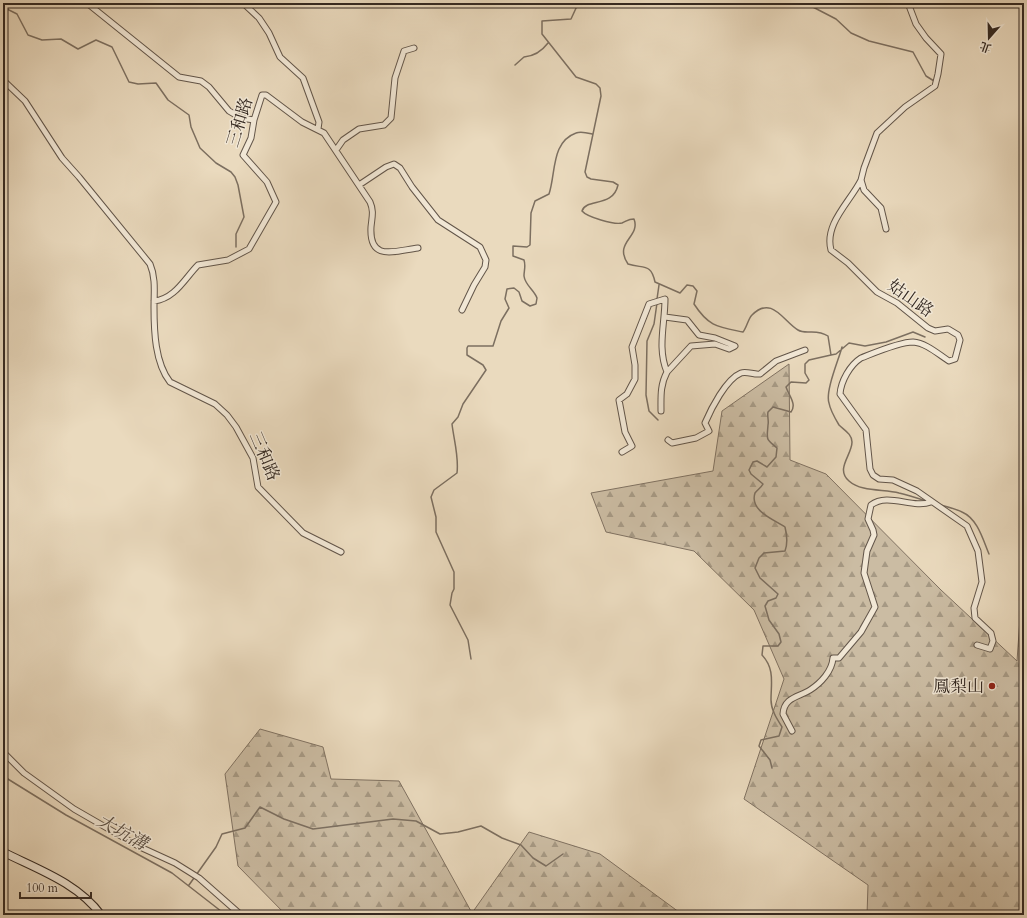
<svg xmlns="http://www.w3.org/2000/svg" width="1027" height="918" font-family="Cardo,'Noto Serif TC',serif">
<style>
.forest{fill:url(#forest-firs);stroke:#807262}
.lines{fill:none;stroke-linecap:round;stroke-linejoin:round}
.stream{stroke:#7c6f60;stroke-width:1.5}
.street-casing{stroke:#625549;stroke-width:7}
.secondary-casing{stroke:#342922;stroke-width:9}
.street{stroke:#f1e7d5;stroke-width:5}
.secondary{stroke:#f1e7d5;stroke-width:7}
.poi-dot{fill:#8f2418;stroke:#f1e7d5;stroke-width:1.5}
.labels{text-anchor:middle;stroke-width:3;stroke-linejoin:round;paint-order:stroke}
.street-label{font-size:17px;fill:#342922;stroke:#f1e7d5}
.poi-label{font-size:17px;fill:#342922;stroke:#f1e7d5;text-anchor:end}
.water-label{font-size:18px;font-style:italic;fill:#584c41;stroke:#f1e7d5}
</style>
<defs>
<pattern id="forest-firs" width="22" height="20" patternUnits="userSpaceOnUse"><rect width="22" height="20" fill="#cbbca3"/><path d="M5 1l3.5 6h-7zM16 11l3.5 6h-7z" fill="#a69984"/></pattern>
</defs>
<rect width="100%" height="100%" fill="#eadabe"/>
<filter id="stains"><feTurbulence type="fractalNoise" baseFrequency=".005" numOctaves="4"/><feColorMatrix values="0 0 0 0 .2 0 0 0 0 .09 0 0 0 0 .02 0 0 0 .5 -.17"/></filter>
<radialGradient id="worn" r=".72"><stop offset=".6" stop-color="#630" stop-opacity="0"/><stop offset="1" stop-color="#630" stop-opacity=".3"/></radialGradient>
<path class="forest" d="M 789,364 L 790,460 L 826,474 L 941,590 L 1017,661 L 1024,561 L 1024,915 L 867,915 L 868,885 L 744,799 L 784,679 L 754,610 L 694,551 L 606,532 L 591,493 L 713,471 L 722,411 Z
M 260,729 L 323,747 L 331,779 L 399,781 L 472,913 L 529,832 L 600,854 L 683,915 L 286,915 L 238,866 L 225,774 Z"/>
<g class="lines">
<path class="stream" d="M 576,3 L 577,6 L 571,19 L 542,21 L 542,34 L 576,77 L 596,84 L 600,88 L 601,96 L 585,172 L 587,177 L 591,179 L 613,182 L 618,185 C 613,208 586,198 582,211 C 587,217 614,225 622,223 C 627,221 628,219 634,219 C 641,237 613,242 628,264 C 644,269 651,263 655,282 L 680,293 L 687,285 L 693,286 L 697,291 L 694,304 C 709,327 718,327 743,332 C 747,327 748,319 752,315 C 772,295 783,321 798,330 C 806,335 816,328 828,336 L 831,355 L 809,360 L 805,364 L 805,373 L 809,380 L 806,383 L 791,382 L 786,387 C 789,396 797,404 791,412 L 773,407 L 768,412 C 767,416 769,421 768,425 C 767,440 765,438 777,448 L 776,457 L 767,467 L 757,461 L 753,462 L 749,470 L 751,474 L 763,484 C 761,488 757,490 755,493 C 749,511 775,520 785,527 C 787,535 788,543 785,551 L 764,553 L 759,558 L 755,568 L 760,578 L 778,594 L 776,598 L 768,601 L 765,606 L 769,620 L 779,634 L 781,642 L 778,646 L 763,646 L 762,655 C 775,669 771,683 771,700 C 771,710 777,719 782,727 L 779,736 L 761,740 L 759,746 L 770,760 L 772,768
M 793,3 L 809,5 L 836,19 L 851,33 L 869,41 L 913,52 L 926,76 L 934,81
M 3,7 L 17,14 L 28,35 L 42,40 L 61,39 L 78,49 L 96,40 L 112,47 L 129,82 L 138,84 L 156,83 L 168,100 L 189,115 L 191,127 L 200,148 L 216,163 L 231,172 L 235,177 L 238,185 L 244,217 L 236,234 L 236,247
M 515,65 L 524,57 C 535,56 542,51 548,43
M 657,299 L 659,285
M 657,303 L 654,324 L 647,341 L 646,395 L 649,411 L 658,420
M 842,347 C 839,359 825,391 829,403 C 830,409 836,420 839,425 C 844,430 852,434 852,442 C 852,455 835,469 849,481 C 861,492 884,489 899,493 C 908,495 917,498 926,501
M 831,355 L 836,354 L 849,343 L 865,346 L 886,342 L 913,332 L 925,337
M 941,505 C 948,507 956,509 962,512 C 978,519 983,540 989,554
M 471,659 L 468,640 L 450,605 L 452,593 L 454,589 L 454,572 L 436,532 L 436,517 L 431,497 L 434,490 L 457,473 C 459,456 454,441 452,424 L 458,417 L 463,404 L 486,370 L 483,365 L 467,355 L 467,348 L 468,346 L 493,346 L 501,321 L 509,308 L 505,299 L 507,289 L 514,288 L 519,292 L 522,301 L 530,306 L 536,304 L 537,298 C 534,290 525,285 524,276 C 524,270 526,266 524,260 L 513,256 L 513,246 L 527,247 L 530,245 L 531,213 L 535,201 L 549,194 C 556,173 551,142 576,133 C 581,131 588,133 592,134
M 3,776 L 66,815 L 172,873 L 226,915
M 189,885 L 216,847 L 222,834 L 245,828 L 260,807 L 284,819 L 313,829 L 393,819 L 416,821 L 440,834 L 458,832 L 481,826 L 502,838 L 521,845 L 533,858 L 546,866 L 563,854"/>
<g class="street-casing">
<path id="street" d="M 87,3 L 179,77 L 201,81 L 209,87 L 229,111 L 241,118 L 254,120
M 243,3 L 259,18 L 269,33 L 280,57 L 303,78 L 319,122 L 318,129
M 3,80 L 25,101 L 62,158 L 79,177 L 150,264 C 156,278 154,293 154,307 C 154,331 155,363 170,382 L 215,404 L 227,415 L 236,427 L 253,458 L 258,487 L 303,533 L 341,552
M 336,150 L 343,140 L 359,129 L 384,125 L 391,118 L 395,78 L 404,51 L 414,48
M 861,180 C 850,202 824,224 831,250 L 848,263 L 877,292 L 897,303 L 928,328 L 935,331 L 948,329 L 958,335 L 960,340 L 955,359 L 949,361 C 938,354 926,343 913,342 C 899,342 874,353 861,358 C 850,365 841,381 840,394 L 866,430 L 870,469 L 873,475 L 879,479 L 893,480 L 917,491 L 967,526 L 978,551 L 982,582 L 974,608 L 975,618 L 991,633 L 993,641 L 990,649 L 977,645
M 359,185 L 386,167 L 394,164 L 400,168 L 412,187 L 438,220 L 480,247 L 486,260 L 485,267 L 474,285 L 462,310
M 886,229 L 881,208 L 864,190 L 861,180 L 864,168 L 877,133 L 905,107 L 935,86 L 938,74 L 941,54 L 926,38 L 916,24 L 908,3
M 154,301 C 175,299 185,278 198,265 L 228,260 L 249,249 L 276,202 L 267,182 L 243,155 L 251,138 L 254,120 L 262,95 L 266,95 L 302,122 L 324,133 L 370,202 C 374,211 372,217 371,227 C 369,262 394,251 418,248
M 661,411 C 661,397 660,385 667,372 L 691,346 L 715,344 L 729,349 L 735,346 L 715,338 L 699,335 L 687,320 L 665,317
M 668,440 L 672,443 L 696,438 L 709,431 L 705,423 C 711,409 726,379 741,373 C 747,371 754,375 760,374 L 776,361 L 805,350
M 622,452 L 632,446 L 625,432 L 619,400 L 627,394 L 635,379 L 635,365 L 632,347 L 649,304 L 665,299 C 665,324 657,348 667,372
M 792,731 L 783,714 C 784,697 799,697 810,690 C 821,683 832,671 833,658 L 839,658 L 861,632 L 875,607 L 864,573 L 867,551 L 874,535 L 873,530 L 868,519 L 871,505 C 888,492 912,509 931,502
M 3,752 L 24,773 L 74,809 L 140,847 L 175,863 L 199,878 L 241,915"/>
</g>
<g class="secondary-casing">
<path id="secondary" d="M 3,852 C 37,869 78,883 101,915"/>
</g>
<use href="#street" class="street"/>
<use href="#secondary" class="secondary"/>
</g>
<circle class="poi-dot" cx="992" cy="686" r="4"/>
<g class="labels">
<g class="street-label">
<text transform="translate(239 122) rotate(-73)" y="6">三和路</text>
<text transform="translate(911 298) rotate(35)" y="6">姑山路</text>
<text transform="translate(265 456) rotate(67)" y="6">三和路</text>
</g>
<g class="poi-label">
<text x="984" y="692">鳳梨山</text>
</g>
<g class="water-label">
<text transform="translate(122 832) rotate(29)" y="6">大坑溝</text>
</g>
</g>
<rect width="1027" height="918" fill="none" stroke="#eadabe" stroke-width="16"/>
<rect x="4" y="4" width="1019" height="910" fill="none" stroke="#342922" stroke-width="2"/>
<rect x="8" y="8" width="1011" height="902" fill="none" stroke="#342922"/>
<g transform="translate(989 38) rotate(200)" stroke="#f1e7d5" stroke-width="3" paint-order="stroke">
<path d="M0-3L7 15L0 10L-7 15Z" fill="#342922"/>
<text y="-6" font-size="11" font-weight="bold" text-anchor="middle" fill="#342922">北</text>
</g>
<path d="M20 892v6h71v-6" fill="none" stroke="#342922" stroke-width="2"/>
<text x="26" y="892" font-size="12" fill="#342922" stroke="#f1e7d5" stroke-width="3" paint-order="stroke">100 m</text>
<rect width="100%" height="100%" filter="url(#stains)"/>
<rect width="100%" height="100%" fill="url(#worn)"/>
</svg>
